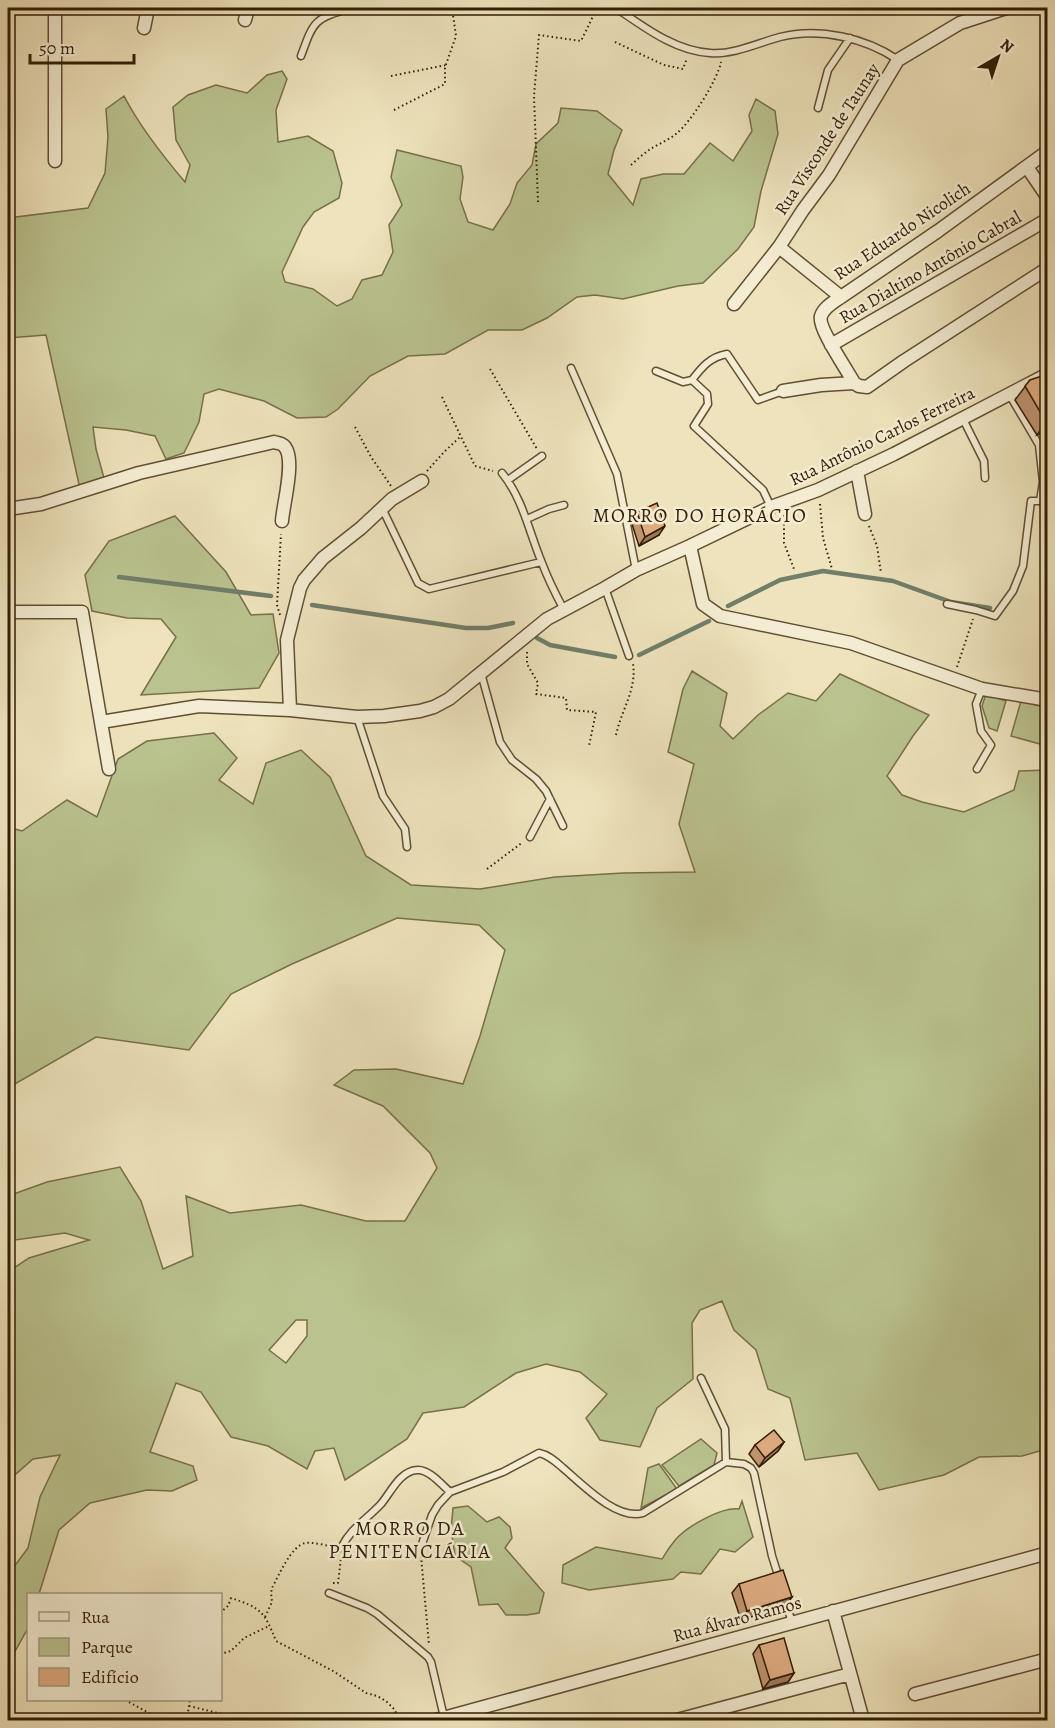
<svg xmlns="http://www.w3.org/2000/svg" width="1055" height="1728" font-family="Alegreya,serif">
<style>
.green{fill:#bac38f;stroke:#76704a;stroke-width:1.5;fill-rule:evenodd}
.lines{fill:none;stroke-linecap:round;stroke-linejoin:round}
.stream{stroke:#707e6a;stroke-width:4.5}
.service-casing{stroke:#614e33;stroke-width:9}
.minor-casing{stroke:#614e33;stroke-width:15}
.path{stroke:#321d05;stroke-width:2;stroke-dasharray:1.5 3;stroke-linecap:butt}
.service{stroke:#f4edd3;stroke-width:6}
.minor{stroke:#f4edd3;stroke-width:12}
.wall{fill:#c0946f;stroke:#321d05;stroke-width:1.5}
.shaded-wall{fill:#9c785a;stroke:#321d05;stroke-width:1.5}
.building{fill:#dfac81;stroke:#321d05;stroke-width:1.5}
.labels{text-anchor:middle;stroke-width:5;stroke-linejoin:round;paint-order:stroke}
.street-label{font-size:18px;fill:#321d05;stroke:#f4edd3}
.neighbourhood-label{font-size:20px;letter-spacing:1.5px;fill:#321d05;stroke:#f4edd3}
</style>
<rect width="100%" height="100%" fill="#eee3bc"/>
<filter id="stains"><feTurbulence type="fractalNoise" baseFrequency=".00333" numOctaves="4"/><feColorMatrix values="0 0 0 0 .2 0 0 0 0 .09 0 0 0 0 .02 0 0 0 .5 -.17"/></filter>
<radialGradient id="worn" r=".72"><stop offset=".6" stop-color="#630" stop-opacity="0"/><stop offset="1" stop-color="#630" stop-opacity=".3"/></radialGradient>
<path class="green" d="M 282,71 L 287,79 L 276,110 L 278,142 L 308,136 L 333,151 L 342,183 L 339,198 L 314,212 L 303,227 L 282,272 L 285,282 L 313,289 L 337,306 L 352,299 L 362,280 L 382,275 L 393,252 L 389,225 L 402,205 L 391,177 L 397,150 L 461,166 L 463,177 L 460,199 L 468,222 L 493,230 L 510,204 L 517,183 L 532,165 L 536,144 L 558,123 L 561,108 L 597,111 L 622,130 L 614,150 L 608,174 L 633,205 L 641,179 L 663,174 L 684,174 L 710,143 L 733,161 L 752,131 L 749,115 L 756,99 L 775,111 L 778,134 L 761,191 L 754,227 L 738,249 L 703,283 L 678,286 L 623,299 L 595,295 L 577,297 L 547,318 L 522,330 L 488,330 L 445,354 L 408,356 L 370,376 L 338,409 L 326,417 L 297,418 L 264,401 L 219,389 L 204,394 L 199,422 L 184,453 L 166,459 L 155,436 L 126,430 L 93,427 L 96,449 L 104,478 L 80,489 L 46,335 L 8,338 L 8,218 L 88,208 L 105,173 L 108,137 L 106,109 L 124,96 C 140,127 162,155 185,182 L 190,165 L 176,140 L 173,107 L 188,95 L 216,85 L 247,93 L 267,75 Z
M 175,516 L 226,572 L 251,615 L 273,614 L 279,653 L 259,688 L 141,695 L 176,637 L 161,619 L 127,618 L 92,611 L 85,575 L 109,541 Z
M 692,671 L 727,693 L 720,726 L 733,739 L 758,715 L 788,693 L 816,701 L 840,674 L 929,715 L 913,736 L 887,776 L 902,795 L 922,802 L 964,812 L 1014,790 L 1019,771 L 1047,770 L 1047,1449 L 1022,1456 L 979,1457 L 944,1475 L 879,1490 L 857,1453 L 805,1460 L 790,1398 L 768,1389 L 756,1350 L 734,1330 L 722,1301 L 700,1310 L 692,1323 L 693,1379 L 657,1408 L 640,1447 L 600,1440 L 586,1418 L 607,1394 L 580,1372 L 546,1364 L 516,1373 L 464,1407 L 423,1413 L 407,1439 L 345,1480 L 334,1448 L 315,1451 L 307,1469 L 268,1446 L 231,1437 L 201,1392 L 176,1383 L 150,1452 L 193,1466 L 197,1480 L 172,1491 L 147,1490 L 90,1503 L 59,1530 L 39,1594 L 28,1594 L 28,1628 L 13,1655 L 8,1657 L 8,1580 L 10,1572 L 28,1548 L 40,1497 L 60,1455 L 33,1459 L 8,1481 L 8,1272 L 29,1258 L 89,1240 L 65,1233 L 8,1241 L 8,1196 L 47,1182 L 120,1167 L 141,1201 L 163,1269 L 193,1256 L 186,1196 L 230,1213 L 301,1205 L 366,1221 L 405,1221 L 437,1168 L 430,1153 L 383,1106 L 334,1085 L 354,1070 L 396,1069 L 463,1084 L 480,1036 L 505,950 L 479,925 L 397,918 L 292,964 L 231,994 L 189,1050 L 96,1037 L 8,1088 L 8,827 L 22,831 L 67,800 L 97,817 L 118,759 L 147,741 L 214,733 L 237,758 L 219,780 L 253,804 L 266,763 L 301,750 L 330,777 L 366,856 L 411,885 L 480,889 L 555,877 L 623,873 L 695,872 L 679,824 L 694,764 L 668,752 L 683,689 ZM 296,1320 L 307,1320 L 307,1336 L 286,1363 L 269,1350 Z
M 986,694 L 1006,701 L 997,731 L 989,728 L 982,706 Z
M 1021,701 L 1047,708 L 1047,746 L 1011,736 Z
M 701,1439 L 717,1453 L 714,1465 L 679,1486 L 662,1465 Z
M 659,1464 L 677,1489 L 641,1508 L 648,1468 Z
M 742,1501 L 753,1537 L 735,1552 L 720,1549 L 701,1574 L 681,1572 L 673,1579 L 589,1590 L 562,1583 L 563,1565 L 596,1547 L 662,1559 C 666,1552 671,1545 676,1539 C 688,1526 721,1507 739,1509 Z
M 468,1506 L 487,1522 L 499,1517 L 510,1527 L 512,1538 L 505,1548 L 544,1593 L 539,1613 L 527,1615 L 506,1615 L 498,1604 L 479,1605 L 471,1567 L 455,1556 L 451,1530 L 453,1508 Z"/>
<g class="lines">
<path class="stream" d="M 119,577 L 271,596
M 312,605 L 466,628 L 488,628 L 513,623
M 728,606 L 780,580 L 823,571 L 893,581 L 951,602 L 990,608
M 537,638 L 550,645 L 615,657
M 639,655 L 709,621"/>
<g class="service-casing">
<path id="service" d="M 616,8 C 644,27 675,51 710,53 C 733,55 758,43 780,37 C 819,27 866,38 898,60
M 301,56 C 314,20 314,19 351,8
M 818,108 L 828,70 L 850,38
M 571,368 L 617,474 L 636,570
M 656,371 L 683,382 L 692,380 L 707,394 L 708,404 L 694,426 L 763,490 L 771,507
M 692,380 C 702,367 710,357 727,354 L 758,400 L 783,391
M 962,417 L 984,461 L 985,478
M 502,473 C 523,499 529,532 542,563 C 548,579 556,595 564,610
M 508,480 L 542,456
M 382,508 L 418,583 L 429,589 L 541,562
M 527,519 L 549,509 L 564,505
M 605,588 L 629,656
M 947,604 L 976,610 L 995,616 L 1013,591 L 1023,566 L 1031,501 L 1040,501 L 1043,482 L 1039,445 L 1009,394
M 481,673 L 500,742 L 512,760 L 536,779 L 546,791 L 563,826
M 357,717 L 383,796 L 405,829 L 407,847
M 977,769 L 991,745 L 981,731 L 976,704 L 982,689
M 530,837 L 550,799
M 701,1378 L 725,1429 L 726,1462
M 421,1547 L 432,1515 L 438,1505 L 450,1492 L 503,1472 L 539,1453 C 549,1455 556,1462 563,1468 C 582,1484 617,1521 643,1513 L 726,1462 L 744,1464 L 751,1468 L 754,1473 L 772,1556 L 779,1578
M 341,1548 C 351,1528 366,1520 381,1504 C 391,1492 400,1471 417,1470 C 429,1469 442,1485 450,1492
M 329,1593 L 367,1608 L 377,1614 L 428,1657 L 431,1662 L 444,1717
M 784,1596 L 792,1623"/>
</g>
<g class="minor-casing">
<path id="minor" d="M 245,20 L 248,8
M 144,28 L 148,8
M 55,161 L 55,8
M 1027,167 L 1048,198
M 779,247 L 841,297 L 938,231 L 1048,151
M 841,297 C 834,302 824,307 821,316 C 817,327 848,371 854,383
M 734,304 L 779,247 L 803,210 L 829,175 L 898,60 L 960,23 L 1006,8
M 831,345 L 1048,219
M 783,391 L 821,385 L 854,383 L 859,386 L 867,387 L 904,361 L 1048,268
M 857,471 L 865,514
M 8,509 L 41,504 L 139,473 L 274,442 C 277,443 281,443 283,445 C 297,456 283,504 282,521
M 690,546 L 703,604 L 720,616 L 851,643 L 982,689 L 1048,700
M 8,612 L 82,612 L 109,769
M 290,710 L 287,640 L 300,588 L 304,580 L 323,558 L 361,528 L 392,499 L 422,481
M 101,722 L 199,706 L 290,710 L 357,717 L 384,716 L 420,711 L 434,707 L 449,699 L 547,619 L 605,588 L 636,570 L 690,546 L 771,507 L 818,490 L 894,454 L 1048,374
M 833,1611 L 863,1720
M 915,1694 L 1048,1659
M 436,1720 L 1048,1553
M 677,1720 L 850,1674"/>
</g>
<path class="path" d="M 615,42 L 664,65 L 683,69 L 687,58
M 391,76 L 446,65
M 394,110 L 445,84 L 445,67 L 456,36 L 452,8
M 8,141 L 11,167
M 631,165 C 637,160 643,154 649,150 C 658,144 669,140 677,133 C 691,122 718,79 721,62
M 538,202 L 534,96 L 539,35 L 581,41 L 597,8
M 490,369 L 537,449
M 442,397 L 475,466 L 493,471
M 355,427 L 371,457 L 391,486
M 427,471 L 444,452 L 461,436
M 820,504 L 823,538 L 832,569
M 784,515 L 784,543 L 794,569
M 869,526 L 877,546 L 881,573
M 280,615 L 277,605 L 281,534
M 527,652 L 527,664 L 538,683 L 536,694 L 566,698 L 567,710 L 596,712 L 589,746
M 957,667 L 973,619
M 616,735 C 621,711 637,689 633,664
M 487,869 L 523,842
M 421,1556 L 429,1645
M 333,1583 L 338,1583 L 341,1558
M 220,1613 L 228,1606 L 231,1598 C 261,1608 264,1611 276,1641 L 333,1671 L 366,1693 L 377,1696 L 386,1701 L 395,1710 L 398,1720
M 265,1617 L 272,1602 L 271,1593 L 272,1588 C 278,1577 292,1544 306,1543 C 314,1542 323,1545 330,1546
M 220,1654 L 231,1651 L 244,1638 L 269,1626
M 125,1700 L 162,1720
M 189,1706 L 226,1715 L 256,1715 L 274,1720
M 190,1720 L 188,1712 L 190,1700"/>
<use href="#service" class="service"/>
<use href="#minor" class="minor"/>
</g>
<path class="wall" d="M 1030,380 L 1047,384 L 1047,431 L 1037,435 L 1015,400 Z
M 637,512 L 659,535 L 639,546 L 631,521 Z
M 784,1442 L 778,1451 L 759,1467 L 749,1454 L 755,1445 Z
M 739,1584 L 792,1597 L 785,1606 L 741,1620 L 732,1593 Z
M 759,1645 L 794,1673 L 788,1682 L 763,1689 L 753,1654 Z"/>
<path class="shaded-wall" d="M 1047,421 L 1047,431 L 1037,435 L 1046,422 Z
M 665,526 L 659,535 L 639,546 L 645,537 Z
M 784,1442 L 778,1451 L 759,1467 L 765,1458 Z
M 792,1597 L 785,1606 L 741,1620 L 747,1611 Z
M 794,1673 L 788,1682 L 763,1689 L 770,1680 Z"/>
<path class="building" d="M 1042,376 L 1047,384 L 1047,421 L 1046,422 L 1025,386 L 1030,380 Z
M 657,503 L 665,526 L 645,537 L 637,512 Z
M 774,1430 L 784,1442 L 765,1458 L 755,1445 Z
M 783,1570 L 792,1597 L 747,1611 L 739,1584 Z
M 784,1638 L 794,1673 L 770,1680 L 759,1645 Z"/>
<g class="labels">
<g class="street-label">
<text transform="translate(827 139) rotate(-57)" y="6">Rua Visconde de Taunay</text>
<text transform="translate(902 231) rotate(-34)" y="6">Rua Eduardo Nicolich</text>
<text transform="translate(930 267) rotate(-30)" y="6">Rua Dialtino Antônio Cabral</text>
<text transform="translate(882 436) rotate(-26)" y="6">Rua Antônio Carlos Ferreira</text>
<text transform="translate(737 1619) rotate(-15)" y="6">Rua Álvaro Ramos</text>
</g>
<g class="neighbourhood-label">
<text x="700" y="522">MORRO DO HORÁCIO</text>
<text x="410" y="1535">MORRO DA<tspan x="410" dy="23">PENITENCIÁRIA</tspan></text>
</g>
</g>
<rect width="1055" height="1728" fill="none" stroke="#eee3bc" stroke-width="30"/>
<rect x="9" y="9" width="1037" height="1710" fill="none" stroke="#321d05" stroke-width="3"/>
<rect x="15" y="15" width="1025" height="1698" fill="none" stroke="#321d05" stroke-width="1.5"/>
<rect x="27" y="1593" width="195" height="108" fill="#f4edd3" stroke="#a69a81" stroke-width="1.5"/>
<rect x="39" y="1612" width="30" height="9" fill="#f4edd3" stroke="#a69a81" stroke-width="1.5"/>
<text x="81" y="1623" font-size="18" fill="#321d05">Rua</text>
<rect x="39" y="1638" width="30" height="18" fill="#bac38f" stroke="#a69a81" stroke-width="1.5"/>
<text x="81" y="1653" font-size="18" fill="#321d05">Parque</text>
<rect x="39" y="1668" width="30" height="18" fill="#dfac81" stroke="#a69a81" stroke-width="1.5"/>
<text x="81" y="1683" font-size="18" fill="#321d05">Edifício</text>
<g transform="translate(998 57) rotate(39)" stroke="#f4edd3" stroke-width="4.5" paint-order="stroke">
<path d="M0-4.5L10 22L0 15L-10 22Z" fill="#321d05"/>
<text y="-9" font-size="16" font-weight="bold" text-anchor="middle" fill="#321d05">N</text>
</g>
<path d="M30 54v9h104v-9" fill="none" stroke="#321d05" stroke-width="3"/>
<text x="39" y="54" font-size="18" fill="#321d05" stroke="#f4edd3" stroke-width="4.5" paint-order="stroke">50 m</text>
<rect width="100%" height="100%" filter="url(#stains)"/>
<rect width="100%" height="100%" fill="url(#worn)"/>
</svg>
